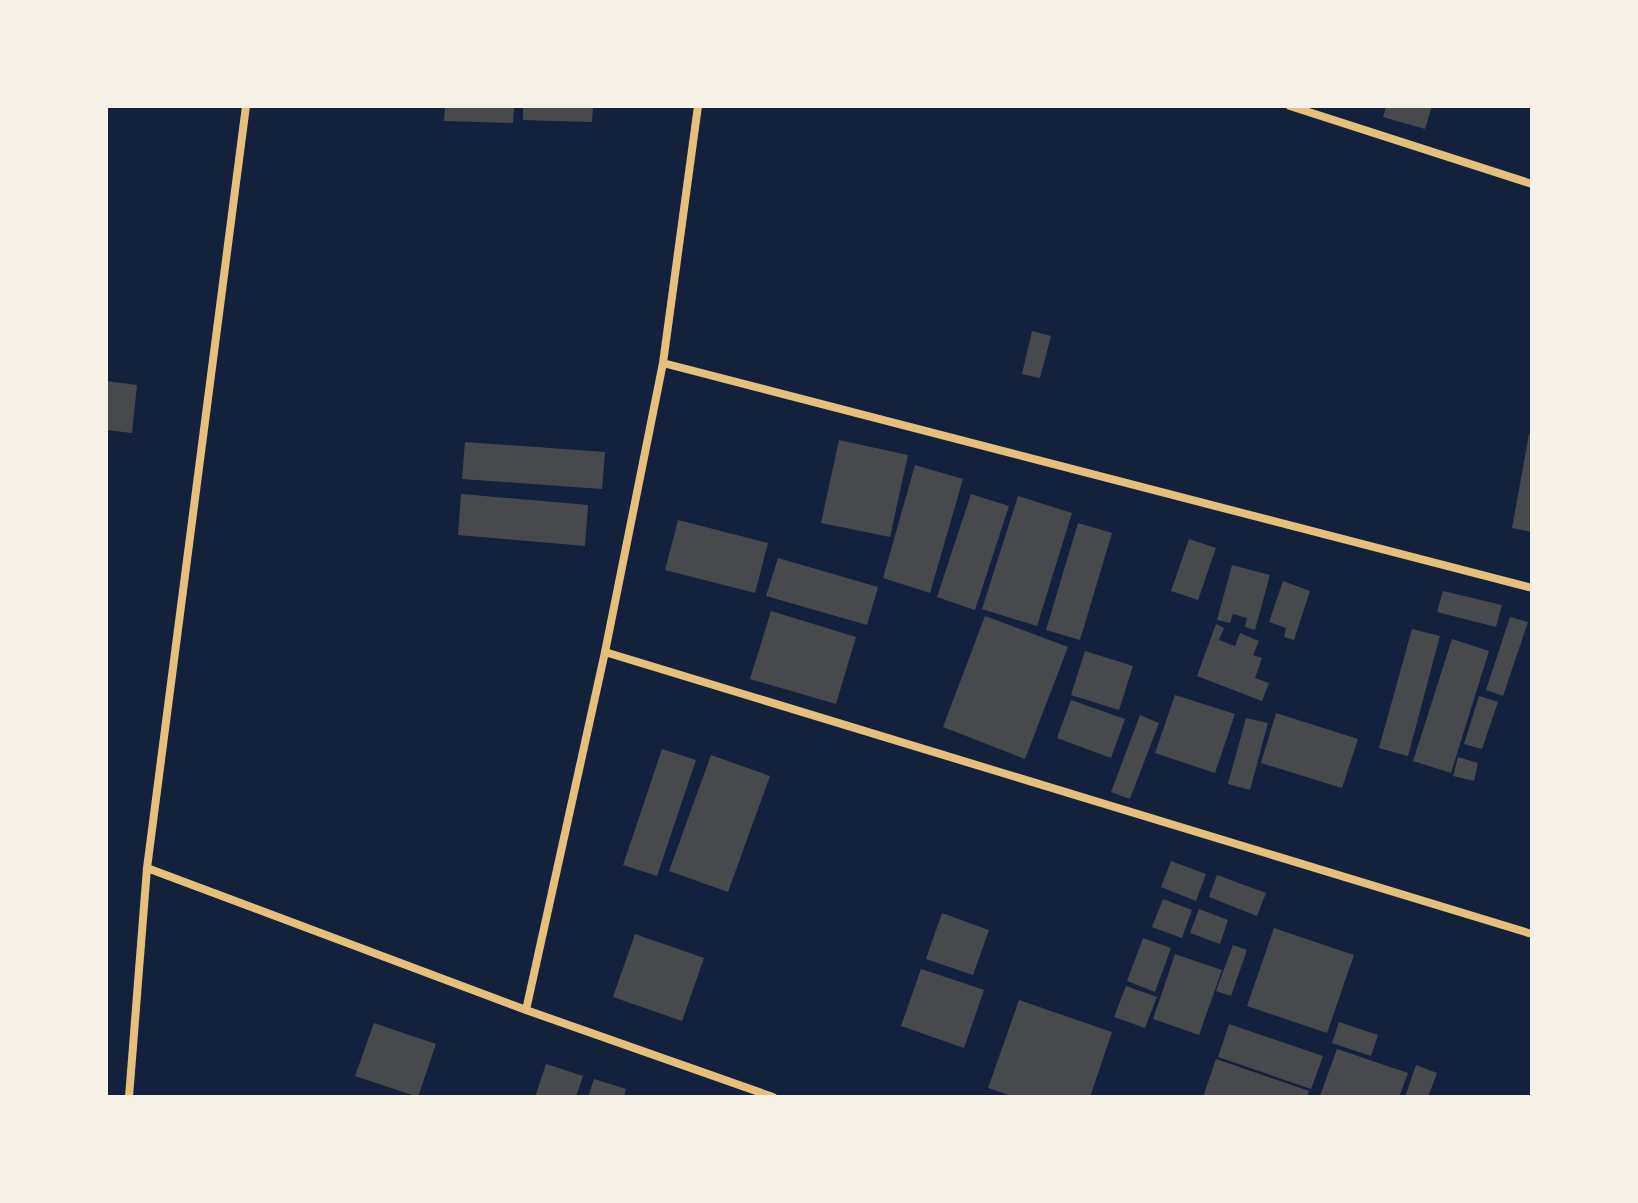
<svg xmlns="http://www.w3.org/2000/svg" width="1638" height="1203" font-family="Jost,sans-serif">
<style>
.building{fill:#48494c}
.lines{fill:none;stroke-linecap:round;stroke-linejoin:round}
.minor{stroke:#e5c07b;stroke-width:8}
</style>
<rect width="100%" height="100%" fill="#14213d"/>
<path class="building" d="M 445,106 L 514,106 L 513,123 L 444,121 Z
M 523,106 L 593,106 L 592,122 L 523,120 Z
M 1386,106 L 1432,106 L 1425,129 L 1383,117 Z
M 1032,331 L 1051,336 L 1040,378 L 1022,374 Z
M 106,381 L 137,385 L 132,433 L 106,430 Z
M 1529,434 L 1532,434 L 1532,532 L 1512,528 Z
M 839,440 L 908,455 L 890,537 L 821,523 Z
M 465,442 L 605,452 L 602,489 L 462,479 Z
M 915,465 L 963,479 L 930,593 L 883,578 Z
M 461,494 L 588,505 L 585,546 L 458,535 Z
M 971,494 L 1009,506 L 975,610 L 937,597 Z
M 1018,496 L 1072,513 L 1037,626 L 982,609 Z
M 678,520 L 768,543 L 755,593 L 665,570 Z
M 1078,523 L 1112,533 L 1080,640 L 1046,630 Z
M 1189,539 L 1216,548 L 1198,600 L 1171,591 Z
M 778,558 L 878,587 L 867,625 L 766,596 Z
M 1232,565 L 1270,575 L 1255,630 L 1245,627 L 1247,618 L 1233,614 L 1230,623 L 1217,620 Z
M 1283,581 L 1310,591 L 1294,640 L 1284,637 L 1286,628 L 1269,622 Z
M 1443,591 L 1502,605 L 1496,627 L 1437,612 Z
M 771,611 L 856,637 L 836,704 L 750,679 Z
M 985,616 L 1068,647 L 1025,759 L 943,727 Z
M 1510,617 L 1528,622 L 1503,696 L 1486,690 Z
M 1216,624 L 1224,628 L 1219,640 L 1235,646 L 1240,633 L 1259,641 L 1253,655 L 1262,658 L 1255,678 L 1269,683 L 1262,701 L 1197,676 Z
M 1412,629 L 1440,636 L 1408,756 L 1379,748 Z
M 1452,639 L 1489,651 L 1451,773 L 1413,761 Z
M 1085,651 L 1133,666 L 1119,710 L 1071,695 Z
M 1175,695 L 1235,714 L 1215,773 L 1155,753 Z
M 1479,696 L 1498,702 L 1482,749 L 1464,744 Z
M 1071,700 L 1125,719 L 1111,758 L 1057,738 Z
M 1276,713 L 1358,739 L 1342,788 L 1261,763 Z
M 1140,715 L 1159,723 L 1130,799 L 1111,792 Z
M 1246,718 L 1268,723 L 1250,790 L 1228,784 Z
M 662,749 L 696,760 L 657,876 L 623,865 Z
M 711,755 L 770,776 L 728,892 L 669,871 Z
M 1458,757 L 1478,763 L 1474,781 L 1453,776 Z
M 1171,861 L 1206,874 L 1196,901 L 1161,887 Z
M 1217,875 L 1266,893 L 1257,916 L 1209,897 Z
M 1163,899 L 1192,910 L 1182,938 L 1152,927 Z
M 1199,909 L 1228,920 L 1220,944 L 1190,933 Z
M 942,913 L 989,930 L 973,975 L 926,959 Z
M 1274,928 L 1354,955 L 1327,1033 L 1247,1006 Z
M 635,934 L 704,958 L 682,1021 L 613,997 Z
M 1143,938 L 1171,948 L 1155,992 L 1127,981 Z
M 1233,945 L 1247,950 L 1231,996 L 1216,991 Z
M 1175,954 L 1222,970 L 1199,1035 L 1153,1019 Z
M 921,969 L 984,990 L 964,1048 L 901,1026 Z
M 1126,986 L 1157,997 L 1145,1028 L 1114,1017 Z
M 1019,1000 L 1112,1032 L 1090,1097 L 1015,1097 L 988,1088 Z
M 1339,1022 L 1378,1035 L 1371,1056 L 1332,1043 Z
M 374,1023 L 436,1044 L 418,1097 L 355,1076 Z
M 1229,1024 L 1323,1056 L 1311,1089 L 1218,1057 Z
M 1337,1049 L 1408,1073 L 1399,1097 L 1320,1096 Z
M 1216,1059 L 1309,1091 L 1307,1097 L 1203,1097 Z
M 546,1064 L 583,1076 L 576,1097 L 535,1097 Z
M 1416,1065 L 1437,1073 L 1428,1097 L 1405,1097 Z
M 594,1079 L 626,1089 L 624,1097 L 588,1097 Z"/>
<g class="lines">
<path class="minor" d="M 1290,106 L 1532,184
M 663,363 L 1532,588
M 605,652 L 1532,934
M 147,868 L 526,1010 L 773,1097
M 526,1010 L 605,652 L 663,363 L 698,106
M 129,1097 L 147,868 L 246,106"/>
</g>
<rect width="1638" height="1203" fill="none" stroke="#f6f1e7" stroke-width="216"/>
</svg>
